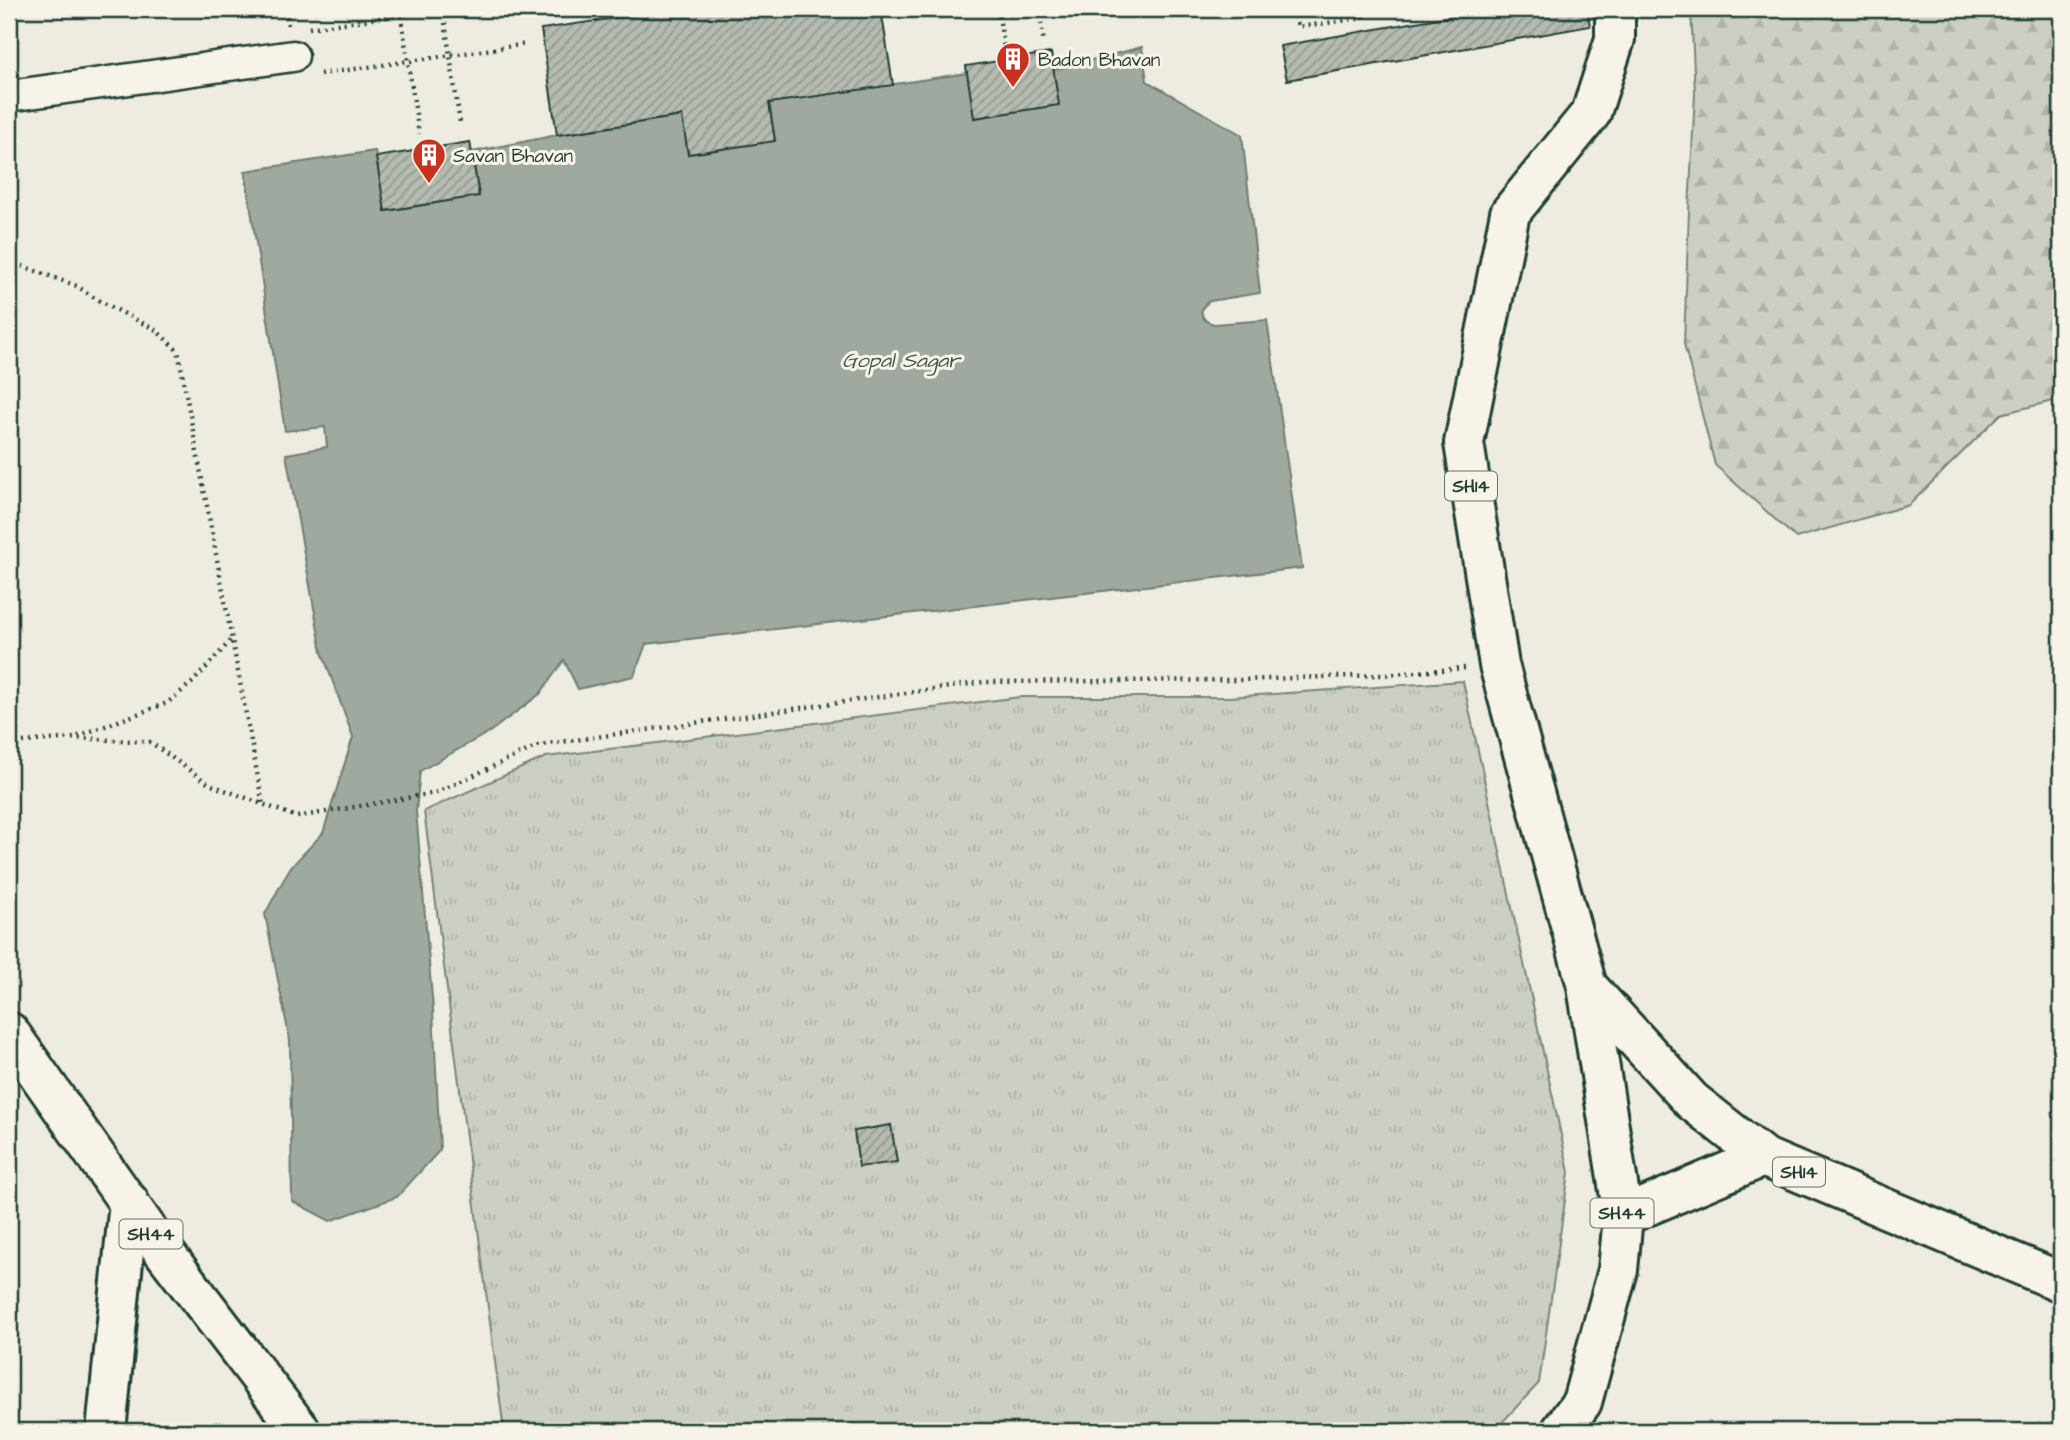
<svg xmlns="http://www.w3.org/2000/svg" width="2070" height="1440" font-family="'Architects Daughter',sans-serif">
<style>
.forest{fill:url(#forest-firs);stroke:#76867c;stroke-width:2}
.park{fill:url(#park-tufts);stroke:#76867c;stroke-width:2}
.water{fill:#9fa99f;stroke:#6c7e74;stroke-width:2}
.building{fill:url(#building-hatch);stroke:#1f3d34;stroke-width:2}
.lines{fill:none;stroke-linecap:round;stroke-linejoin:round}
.pedestrian-casing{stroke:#1f3d34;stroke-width:35}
.tertiary-casing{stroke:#1f3d34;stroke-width:44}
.primary-casing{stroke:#1f3d34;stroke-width:44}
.path{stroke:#1f3d34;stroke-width:4.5;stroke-dasharray:2 5;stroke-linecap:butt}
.pedestrian{stroke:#f7f3e8;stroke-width:30}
.tertiary{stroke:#f7f3e8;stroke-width:38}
.primary{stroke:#f7f3e8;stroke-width:38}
.labels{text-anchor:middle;stroke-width:6;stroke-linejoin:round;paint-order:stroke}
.shield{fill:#f7f3e8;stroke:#60746a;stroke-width:2}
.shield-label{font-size:18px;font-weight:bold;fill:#1f3d34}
.poi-label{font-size:19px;fill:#1f3d34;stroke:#f7f3e8;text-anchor:start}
.water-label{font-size:21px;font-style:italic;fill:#3f584f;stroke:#f7f3e8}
</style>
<defs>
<pattern id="forest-firs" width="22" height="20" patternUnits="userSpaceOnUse" patternTransform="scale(1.75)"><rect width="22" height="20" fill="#cccfc4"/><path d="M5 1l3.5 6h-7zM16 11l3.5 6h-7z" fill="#afb3a9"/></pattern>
<pattern id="park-tufts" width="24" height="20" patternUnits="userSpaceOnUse" patternTransform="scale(1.75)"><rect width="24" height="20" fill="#cccfc4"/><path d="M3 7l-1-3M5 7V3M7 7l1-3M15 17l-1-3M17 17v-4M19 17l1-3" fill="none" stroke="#afb3a9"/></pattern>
<pattern id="building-hatch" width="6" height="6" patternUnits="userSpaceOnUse" patternTransform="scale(1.75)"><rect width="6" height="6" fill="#b5bbb0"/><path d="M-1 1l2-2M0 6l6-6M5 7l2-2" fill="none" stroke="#939990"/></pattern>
</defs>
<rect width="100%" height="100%" fill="#eeece1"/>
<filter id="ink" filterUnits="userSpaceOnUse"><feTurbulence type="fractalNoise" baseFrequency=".0143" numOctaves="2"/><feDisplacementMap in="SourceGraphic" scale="14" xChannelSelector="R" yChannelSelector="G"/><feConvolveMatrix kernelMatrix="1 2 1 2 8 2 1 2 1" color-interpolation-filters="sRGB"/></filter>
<g filter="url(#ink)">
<path class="forest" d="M 1691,9 L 2061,9 L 2061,399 L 2001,414 L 1909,505 L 1796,538 L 1715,465 L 1684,344 L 1689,210 L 1695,93 Z"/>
<path class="park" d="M 1463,681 L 1569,1172 L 1539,1383 L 1494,1431 L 504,1431 L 424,811 L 546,757 L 1020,697 L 1229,697 Z"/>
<path class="water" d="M 1142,47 L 1147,81 L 1242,135 L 1260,293 L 1210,301 C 1197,308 1200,321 1214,324 L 1267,320 L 1302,568 L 646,644 L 634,676 L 578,689 L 564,660 L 540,694 L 491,731 L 420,771 L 416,811 L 433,1009 L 440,1150 L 397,1197 L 330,1221 L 292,1201 L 290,1041 L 265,914 L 290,868 L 323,833 L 353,737 L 322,652 L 286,454 L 327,447 L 325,427 L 285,431 L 245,171 L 375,151 L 386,211 L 479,196 L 472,152 L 557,135 L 682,116 L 688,154 L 775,140 L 769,103 L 968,73 L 975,118 L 1058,105 L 1053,70 Z"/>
<path class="building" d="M 636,9 L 881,9 L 893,85 L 769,103 L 775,141 L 688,154 L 682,116 L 557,135 L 541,29 L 637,15 Z
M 1490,9 L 1587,9 L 1590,26 L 1287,80 L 1280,46 Z
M 1051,53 L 1059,105 L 974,118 L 966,66 Z
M 470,142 L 479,196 L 385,211 L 376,157 Z
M 891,1125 L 897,1162 L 859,1167 L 854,1131 Z"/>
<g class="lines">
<g class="pedestrian-casing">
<path id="pedestrian" d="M 9,96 L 293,56"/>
</g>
<g class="tertiary-casing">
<path id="tertiary" d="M 106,1431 L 129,1202"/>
</g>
<g class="primary-casing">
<path id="primary" d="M 1587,986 L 1692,1101 L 1763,1157 L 2061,1282
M 9,1032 L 151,1235 L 301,1431
M 1623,1216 L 1763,1157
M 1561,1431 L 1582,1402 L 1618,1270 L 1623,1216 L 1587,986 L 1499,665 L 1464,443 L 1510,213 L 1591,113 L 1615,39 L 1615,9"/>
</g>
<path class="path" d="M 286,9 L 288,26
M 400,9 L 419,134
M 443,9 L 460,123
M 998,9 L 1004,49
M 1039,9 L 1044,43
M 1295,9 L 1298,27 L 1363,18 L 1362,9
M 309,28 L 441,9
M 320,74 L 527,44
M 9,261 L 77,286 L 96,299 L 156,330 L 178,351 L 263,805
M 78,736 L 167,703 L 193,682 L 232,639
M 9,743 L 74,738 L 150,742 L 209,784 L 297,817 L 435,793 L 540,745 L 984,682 L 1241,680 L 1382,675 L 1465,668"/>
<use href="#pedestrian" class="pedestrian"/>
<use href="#tertiary" class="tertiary"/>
<use href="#primary" class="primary"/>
</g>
</g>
<defs>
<g id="building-pin" transform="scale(1.75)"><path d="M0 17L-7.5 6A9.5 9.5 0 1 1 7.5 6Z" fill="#c8321e" stroke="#f7f3e8"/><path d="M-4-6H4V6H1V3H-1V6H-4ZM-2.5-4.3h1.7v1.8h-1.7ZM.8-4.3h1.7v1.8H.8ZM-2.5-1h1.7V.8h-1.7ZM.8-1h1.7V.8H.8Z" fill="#fff"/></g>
</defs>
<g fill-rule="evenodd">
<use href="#building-pin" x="1013" y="59"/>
<use href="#building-pin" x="429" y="155"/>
</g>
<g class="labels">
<g class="shield">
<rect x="1445" y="471.5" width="52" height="29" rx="5"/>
<rect x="1773" y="1157.5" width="52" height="29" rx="5"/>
<rect x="1590.5" y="1198.5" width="63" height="29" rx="5"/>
<rect x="119.5" y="1219.5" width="63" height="29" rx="5"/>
</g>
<g class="shield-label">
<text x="1471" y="492">SH14</text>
<text x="1799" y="1178">SH14</text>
<text x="1622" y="1219">SH44</text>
<text x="151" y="1240">SH44</text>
</g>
<g class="poi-label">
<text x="1038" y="66">Badon Bhavan</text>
<text x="453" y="162">Savan Bhavan</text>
</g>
<g class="water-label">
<text x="901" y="367">Gopal Sagar</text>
</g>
</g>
<rect width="2070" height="1440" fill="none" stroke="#f7f3e8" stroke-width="35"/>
<rect x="18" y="18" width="2035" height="1405" fill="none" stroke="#1f3d34" stroke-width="2.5" filter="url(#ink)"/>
</svg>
